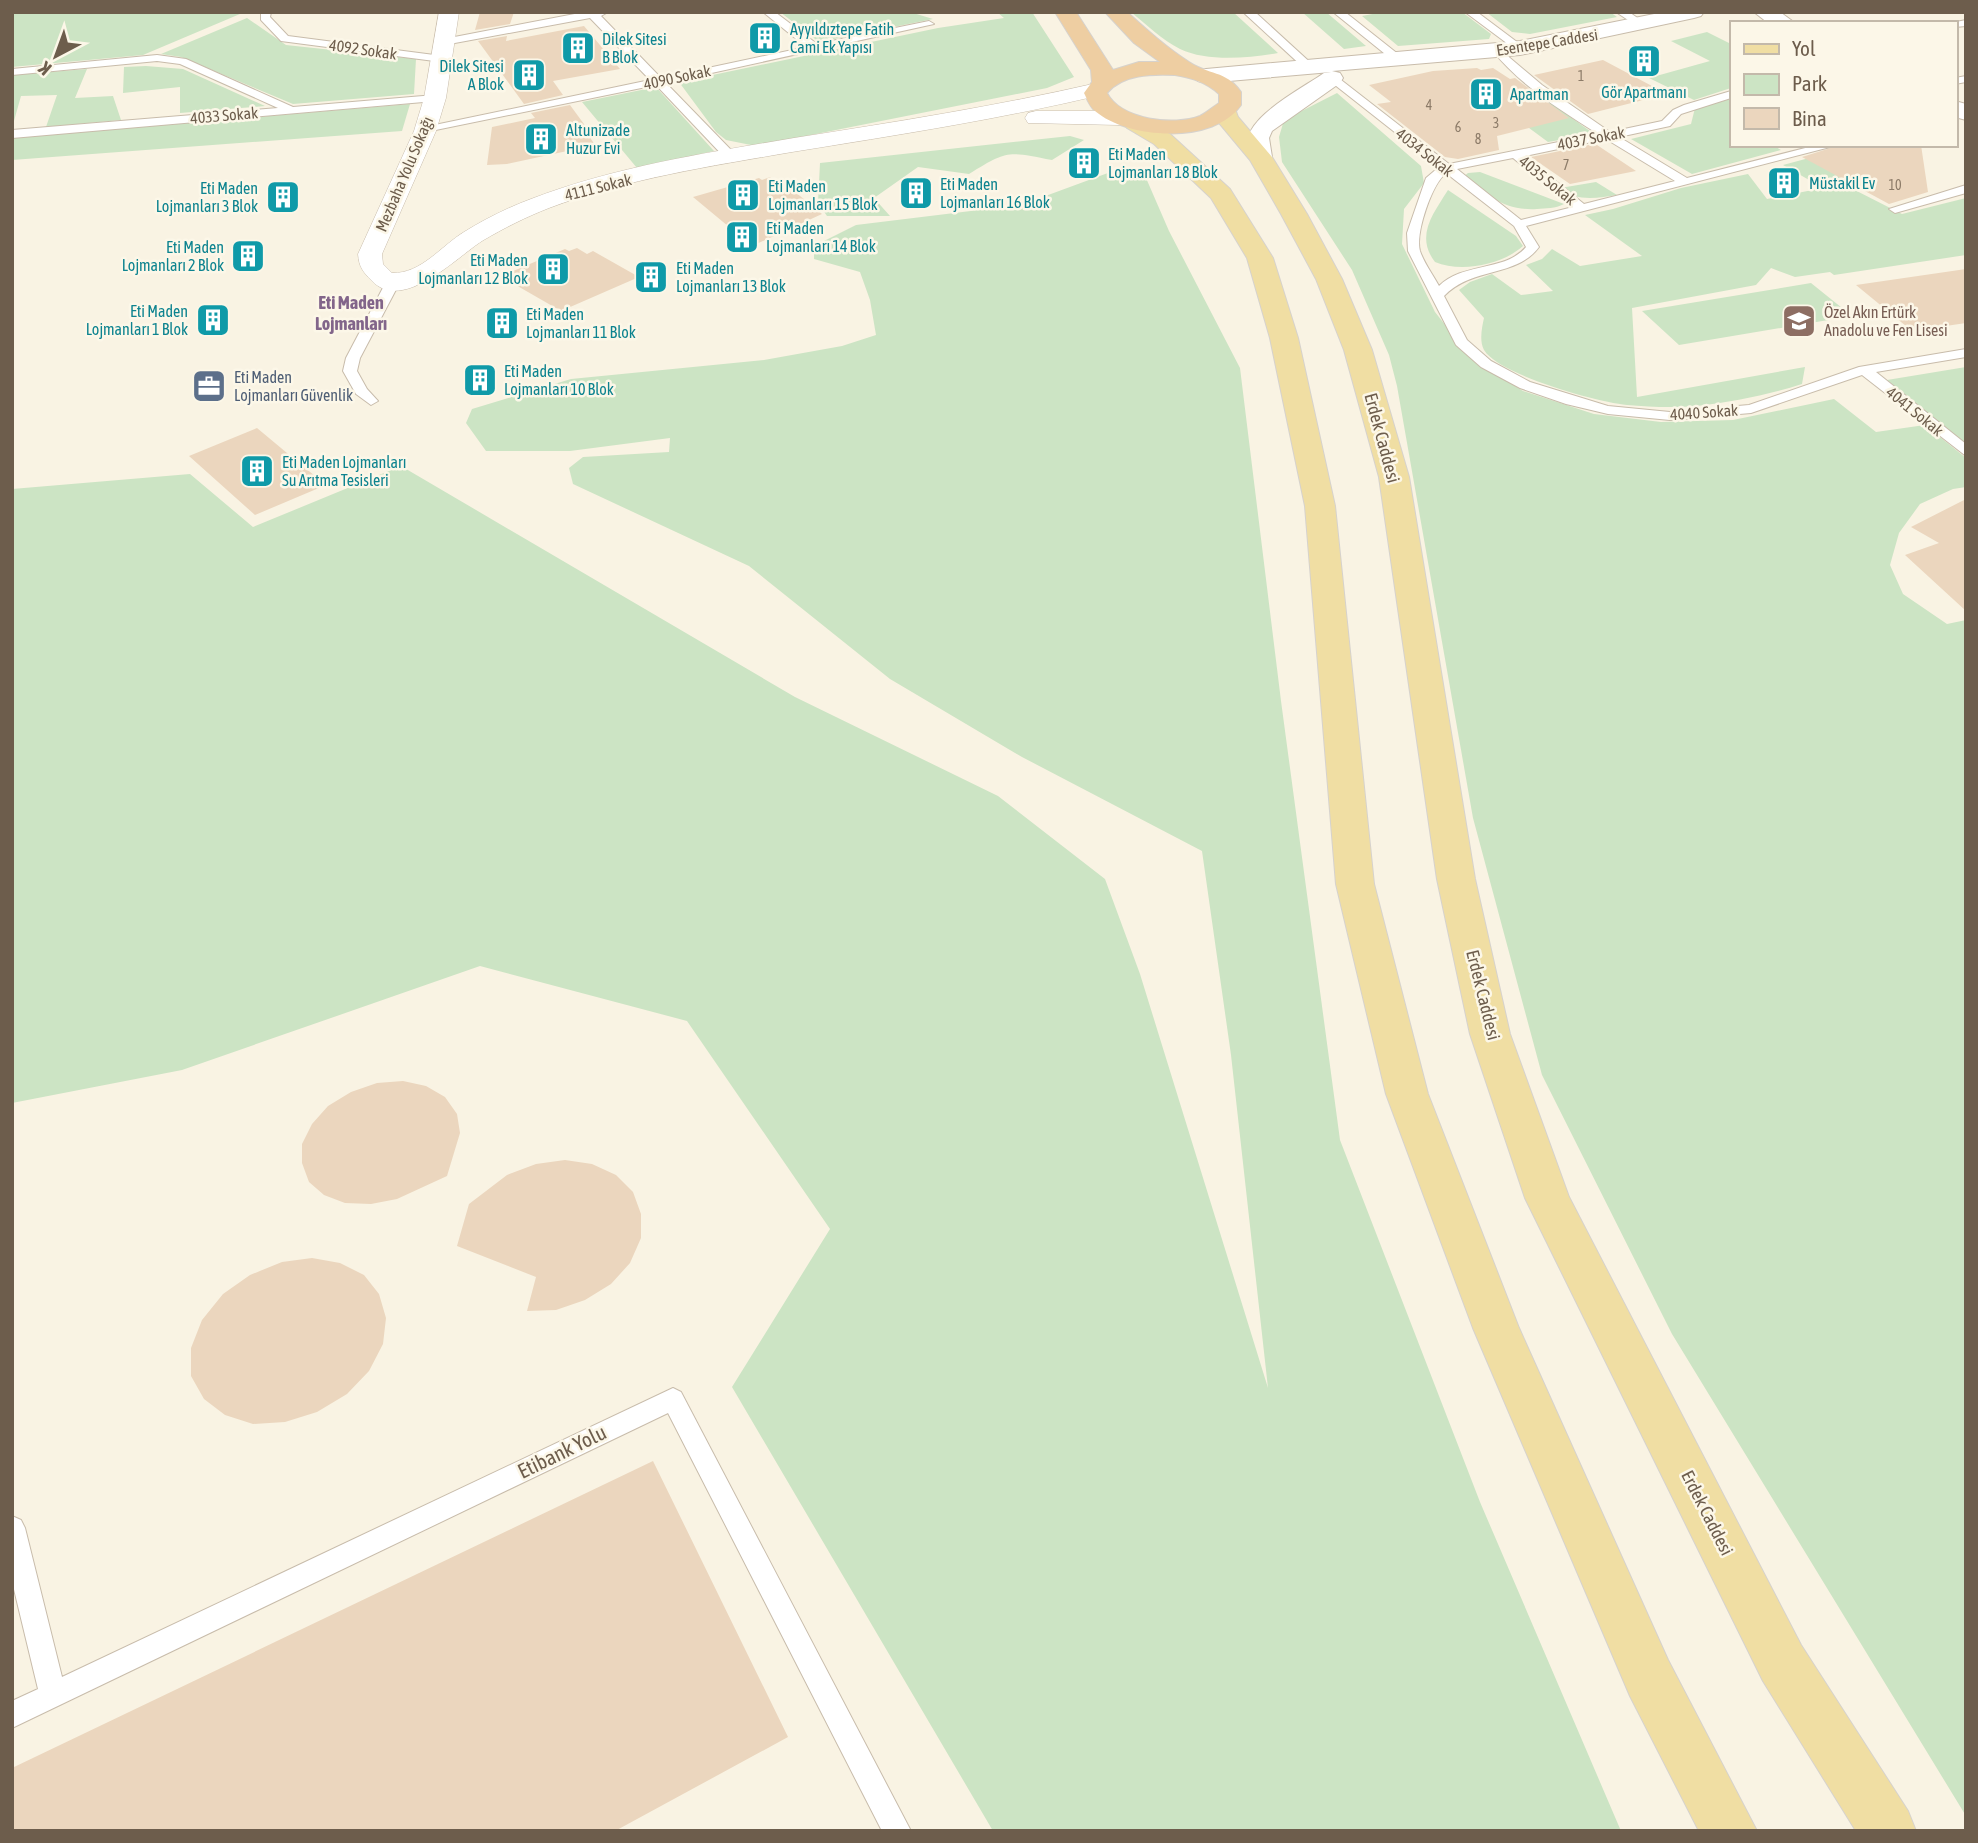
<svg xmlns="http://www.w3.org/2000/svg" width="1978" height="1843" font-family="'Asap Condensed',sans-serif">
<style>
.green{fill:#cce4c4}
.building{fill:#ebd6be}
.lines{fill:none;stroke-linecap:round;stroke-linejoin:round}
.service-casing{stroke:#c8bcab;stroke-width:2}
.minor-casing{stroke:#c8bcab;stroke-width:1}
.tertiary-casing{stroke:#c8bcab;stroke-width:2}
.primary-casing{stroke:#d6d2cd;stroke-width:2}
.trunk-casing{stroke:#d6d2cd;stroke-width:2}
.service{fill:#fff;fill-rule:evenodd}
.minor{fill:#fff;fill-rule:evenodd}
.tertiary{fill:#fff;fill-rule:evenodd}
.primary{fill:#f0dea3;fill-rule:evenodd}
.trunk{fill:#eecea2;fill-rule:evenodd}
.labels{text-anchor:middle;stroke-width:5;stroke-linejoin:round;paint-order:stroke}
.number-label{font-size:14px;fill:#8c7b68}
.far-culture-label{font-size:16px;fill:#0d838f;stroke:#fcf7e8;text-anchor:start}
.far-street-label{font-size:16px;fill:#6d5d4c;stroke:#fcf7e8}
.far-education-label{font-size:16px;fill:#785e54;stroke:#fcf7e8;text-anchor:start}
.far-service-label{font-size:16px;fill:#4e5e75;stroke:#fcf7e8;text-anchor:start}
.far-quarter-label{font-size:18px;font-weight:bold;fill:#82658a;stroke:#fcf7e8}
.street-label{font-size:18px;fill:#6d5d4c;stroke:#fcf7e8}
.near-street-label{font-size:21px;fill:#6d5d4c;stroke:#fcf7e8}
</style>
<rect width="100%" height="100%" fill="#f9f3e3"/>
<path class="green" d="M 12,12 L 239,12 L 240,14 L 143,55 L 12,67 Z
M 780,12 L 910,12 L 933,19 L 819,42 Z
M 997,12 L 1032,12 L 1074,77 L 1047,88 L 756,146 L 726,140 L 716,132 L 679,82 L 938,28 L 1004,18 Z
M 1131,12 L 1233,12 L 1278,53 C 1249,58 1207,62 1180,49 C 1162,40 1147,25 1131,12 Z
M 1302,12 L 1326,12 L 1366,46 L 1344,49 Z
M 1383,12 L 1462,12 L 1491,34 L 1489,39 L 1398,46 L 1362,16 Z
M 1486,12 L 1610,12 L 1617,17 L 1530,34 L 1512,32 Z
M 247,18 L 286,45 L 416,59 L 414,94 L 293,104 L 181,57 L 161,54 Z
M 1707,32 L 1731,44 L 1731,88 L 1694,100 L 1649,78 L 1710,61 L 1671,41 Z
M 146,66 L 183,69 L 265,106 L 180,113 L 180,87 L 123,93 L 124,67 Z
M 87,69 L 75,98 L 113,96 L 121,120 L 46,127 L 57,95 L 21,96 L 12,128 L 12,75 Z
M 656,87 L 714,151 L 637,168 L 582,102 Z
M 1337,93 L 1421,166 L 1424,183 L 1404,209 L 1402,244 L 1435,312 L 1472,359 L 1523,391 L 1594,414 L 1661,422 L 1733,420 L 1834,399 L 1876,432 L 1925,425 L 1966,458 L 1966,487 L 1953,489 L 1920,504 L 1899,533 L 1890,565 L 1903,594 L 1947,624 L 1966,620 L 1966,1816 L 1672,1334 L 1542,1075 L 1473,818 L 1397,386 L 1389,355 L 1352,270 L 1282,162 L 1279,137 L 1284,120 Z
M 1731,99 L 1731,145 L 1773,145 L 1781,150 L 1692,174 L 1631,139 L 1691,124 L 1695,108 Z
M 1551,103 L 1594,134 L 1548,142 L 1506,111 Z
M 410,104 L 402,131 L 12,160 L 12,138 Z
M 1070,136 L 1084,140 L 1052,160 C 1008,151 1007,150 969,174 L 918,167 L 874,198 L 890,216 L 827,216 L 818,203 L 820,163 Z
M 1850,147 L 1890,165 L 1841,183 L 1902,214 L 1966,198 L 1966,255 L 1834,275 L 1830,272 L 1795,277 L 1771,268 L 1756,285 L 1632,308 L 1637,397 L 1805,367 L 1802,384 C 1768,395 1733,402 1697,406 C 1675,408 1649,407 1627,405 C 1597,402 1499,375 1484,350 C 1479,341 1482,327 1484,318 L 1459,290 L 1470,282 L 1492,274 L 1521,295 L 1553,291 L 1526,265 L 1542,259 L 1552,249 L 1580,266 L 1642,256 L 1585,215 L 1613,209 L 1681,188 L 1748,174 L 1767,199 L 1823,188 L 1783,165 Z
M 1116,170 L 1138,172 L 1146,178 L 1169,231 L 1240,368 L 1281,701 L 1340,1140 L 1480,1502 L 1621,1831 L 993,1831 L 732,1387 L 830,1229 L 687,1021 L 480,966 L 182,1070 L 12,1103 L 12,489 L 190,474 L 253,527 L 401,466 L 795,697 L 998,796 L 1105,879 L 1140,974 L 1268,1388 L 1231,1055 L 1202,851 L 1022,757 L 890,679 L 749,566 L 573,484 L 569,468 L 583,457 L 669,452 L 670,438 L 570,451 L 486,451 L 466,423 L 472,409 L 571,379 L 764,360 L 842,346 L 876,335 L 870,300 L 860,272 L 814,259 L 814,246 L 856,225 L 1021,205 Z
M 1480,172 L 1564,204 C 1555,209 1546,208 1537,209 C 1503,211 1489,195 1463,177 L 1468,173 Z
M 1596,182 L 1617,195 C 1598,198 1575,202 1560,188 Z
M 1448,190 L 1516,236 L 1523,246 C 1502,265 1461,273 1435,262 C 1415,236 1433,214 1448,190 Z
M 1811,283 L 1852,316 L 1679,345 L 1642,311 Z
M 1966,367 L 1966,446 L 1887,380 Z"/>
<path class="building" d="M 480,12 L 514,12 L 510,24 L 475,30 Z
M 584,26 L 620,69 L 553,81 L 563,95 L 524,104 L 478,41 L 507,36 L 506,41 Z
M 1603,60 L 1667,94 L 1588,114 L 1534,75 Z
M 1477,68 L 1481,70 L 1493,68 L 1510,79 L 1515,78 L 1569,118 L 1497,136 L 1499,150 L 1458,159 L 1445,157 L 1377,104 L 1391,102 L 1369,85 L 1433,71 Z
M 570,105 L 592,135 L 589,136 L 595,145 L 507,164 L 487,165 L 492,127 L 535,118 L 531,113 Z
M 1589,145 L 1597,145 L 1636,171 L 1570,184 L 1531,157 Z
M 1840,145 L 1921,145 L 1928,192 L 1889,204 L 1802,157 Z
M 770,177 L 777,183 L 783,182 L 822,214 L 752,246 L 693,197 L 759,178 L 762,180 Z
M 577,248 L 587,254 L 593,251 L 639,277 L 561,311 L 514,284 L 520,282 L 506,274 L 565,249 L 569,251 Z
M 1966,269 L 1966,323 L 1912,331 L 1856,285 Z
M 257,428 L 293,458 L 326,485 L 255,515 L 189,456 Z
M 1966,499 L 1966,611 L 1905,555 L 1939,543 L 1911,527 Z
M 403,1081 L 426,1086 L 445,1097 L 457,1114 L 460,1133 L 447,1176 L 397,1199 L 371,1204 L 345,1203 L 324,1195 L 309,1182 L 302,1163 L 302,1144 L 312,1124 L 328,1106 L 351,1092 L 377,1083 Z
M 565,1160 L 592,1164 L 616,1175 L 633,1192 L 641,1214 L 641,1238 L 630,1263 L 611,1284 L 585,1300 L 556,1310 L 527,1311 L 536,1277 L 457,1246 L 469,1204 L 507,1175 L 536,1164 Z
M 312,1258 L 340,1263 L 364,1275 L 379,1294 L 386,1318 L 383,1344 L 369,1371 L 347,1394 L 317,1412 L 285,1422 L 253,1424 L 225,1415 L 204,1399 L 191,1376 L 191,1348 L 202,1320 L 223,1294 L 250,1275 L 282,1262 Z
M 653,1461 L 788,1737 L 615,1831 L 12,1831 L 12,1768 Z"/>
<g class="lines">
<g class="service-casing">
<path id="service" d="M 261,12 L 271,12 L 270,17 L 288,36 L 442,56 L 448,59 L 442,62 L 281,41 L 261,20 Z
M 585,12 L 608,12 L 601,16 L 661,78 L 806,47 L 763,12 L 775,12 L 817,44 L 929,21 L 934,24 L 666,83 L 735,154 L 737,157 L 731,161 L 727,160 L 656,85 L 421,133 L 421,129 L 425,127 L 650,80 L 590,18 L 444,45 L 439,42 L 444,39 Z
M 1243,12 L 1255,12 L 1313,65 L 1313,69 L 1305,69 Z
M 1333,12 L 1345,12 L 1403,58 L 1403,62 L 1395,62 Z
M 1465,12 L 1477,12 L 1525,48 L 1516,50 Z
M 1616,12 L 1629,12 L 1646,24 L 1637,26 Z
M 1966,20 L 1966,26 L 1955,27 L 1955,23 L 1951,23 Z
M 1497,47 L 1542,85 L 1610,132 L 1662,121 L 1673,110 L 1684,105 L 1731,91 L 1731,98 L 1681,114 L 1670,126 L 1619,137 L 1687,178 L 1817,145 L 1838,145 L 1526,226 L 1539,247 C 1516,278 1474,266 1444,296 L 1467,340 L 1491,361 L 1530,382 L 1608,406 L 1670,412 L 1749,405 L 1859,367 L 1966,349 L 1966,357 L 1876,372 L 1966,444 L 1966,456 L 1862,375 L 1751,413 L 1670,420 L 1608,414 L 1566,404 L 1520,388 L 1481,367 L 1456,345 L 1408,251 L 1407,233 L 1426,178 L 1439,167 L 1326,78 L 1336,76 L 1449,164 L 1598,134 C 1560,110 1520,85 1492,50 ZM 1606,139 L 1675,181 L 1584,204 L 1525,156 ZM 1513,158 L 1573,207 L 1521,220 L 1457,169 ZM 1446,173 L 1514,226 L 1526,247 C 1505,272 1463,262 1439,286 C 1433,275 1424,263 1420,251 C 1415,233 1432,184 1446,173 Z
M 157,55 L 186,59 L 293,107 L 435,95 L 441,98 L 435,101 L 12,138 L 12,130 L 278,108 L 180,64 L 157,61 L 12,75 L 12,69 Z
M 1966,76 L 1966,82 L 1955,84 L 1955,78 Z
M 1966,185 L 1966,193 L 1895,213 L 1889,209 Z
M 393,278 L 400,282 L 360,358 L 357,371 L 367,389 L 378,401 L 371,405 L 356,394 L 343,371 L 346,358 L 386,282 Z
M 673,1388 L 681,1392 L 911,1831 L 882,1831 L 668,1413 L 12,1728 L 12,1701 L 38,1689 L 12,1581 L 12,1516 L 21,1520 L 25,1528 L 62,1677 Z"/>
</g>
<g class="minor-casing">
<path id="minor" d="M 439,12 L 459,12 L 446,98 L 436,131 L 382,254 L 383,264 L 392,273 C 421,274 441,246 464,232 C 485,219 507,208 531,199 C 614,167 706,153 794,138 C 896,122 997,106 1097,83 L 1105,84 L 1108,89 L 1105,94 C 1001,119 897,135 792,152 C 711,166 626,179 549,208 C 526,217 504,228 482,241 C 457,257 403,313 372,281 C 363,272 359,267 358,254 L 414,131 L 424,98 Z
M 1036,111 L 1119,111 L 1127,113 L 1130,118 L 1127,123 L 1119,125 L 1028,123 L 1025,118 L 1028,113 Z"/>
</g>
<g class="tertiary-casing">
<path id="tertiary" d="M 1664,12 L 1704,12 L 1701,16 L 1694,18 L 1520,55 L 1332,71 L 1340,73 L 1343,78 L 1340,83 L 1272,131 L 1269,138 L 1272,157 L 1268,162 L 1260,164 L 1252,162 C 1226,125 1299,91 1324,73 L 1331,72 L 1206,83 L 1198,81 L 1195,76 L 1198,71 L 1206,69 L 1520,41 Z
M 1754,12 L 1780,12 L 1795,23 L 1768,23 Z
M 1955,101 L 1966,104 L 1966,120 L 1955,117 Z"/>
</g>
<g class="primary-casing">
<path id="primary" d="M 1226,104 L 1234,106 L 1238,117 L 1272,157 L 1307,214 L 1342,279 L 1372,350 L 1409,477 L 1475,879 L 1510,1034 L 1569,1197 L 1801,1645 L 1908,1811 L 1916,1831 L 1856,1831 L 1763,1681 L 1525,1198 L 1470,1034 L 1437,879 L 1379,477 L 1344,350 L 1316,279 L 1281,214 L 1250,160 L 1215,118 L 1214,111 L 1218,106 Z
M 1135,116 L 1170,134 L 1230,189 L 1273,258 L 1298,338 L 1335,506 L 1374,884 L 1428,1094 L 1519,1328 L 1668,1660 L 1757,1831 L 1699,1831 L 1630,1696 L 1473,1328 L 1386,1094 L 1336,884 L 1305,506 L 1270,338 L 1247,258 L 1211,198 L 1154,144 L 1127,128 L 1123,123 L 1127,118 Z"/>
</g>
<g class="trunk-casing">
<path id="trunk" d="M 1055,12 L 1076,12 L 1113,70 L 1139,62 L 1160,62 L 1134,43 L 1105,12 L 1127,12 C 1147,30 1167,48 1189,62 C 1208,75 1226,70 1241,92 L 1241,105 C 1215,144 1129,140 1095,111 C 1090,107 1087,99 1084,93 L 1092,82 L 1091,70 ZM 1175,75 C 1192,78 1206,82 1219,94 L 1219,103 C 1213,107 1206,113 1200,116 C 1174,126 1121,120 1107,93 C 1123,74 1152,74 1175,75 Z"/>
</g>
<use href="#service" class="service"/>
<use href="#minor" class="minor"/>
<use href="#tertiary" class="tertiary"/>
<use href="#primary" class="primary"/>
<use href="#trunk" class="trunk"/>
</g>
<defs>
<g id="building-square" transform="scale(1.75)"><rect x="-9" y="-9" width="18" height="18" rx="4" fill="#0f9aa8" stroke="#fcf7e8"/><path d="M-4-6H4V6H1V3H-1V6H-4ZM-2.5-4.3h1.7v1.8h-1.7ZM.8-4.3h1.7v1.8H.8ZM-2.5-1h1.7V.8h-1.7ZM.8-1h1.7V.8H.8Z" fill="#fff"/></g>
<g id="school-square" transform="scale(1.75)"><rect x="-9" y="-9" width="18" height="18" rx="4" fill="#8d6e63" stroke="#fcf7e8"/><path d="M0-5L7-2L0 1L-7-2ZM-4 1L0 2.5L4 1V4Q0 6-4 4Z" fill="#fff"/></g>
<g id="office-square" transform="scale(1.75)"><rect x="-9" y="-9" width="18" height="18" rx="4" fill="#5c6f8a" stroke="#fcf7e8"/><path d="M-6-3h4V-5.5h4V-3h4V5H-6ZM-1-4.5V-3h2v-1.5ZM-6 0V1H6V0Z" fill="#fff"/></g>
</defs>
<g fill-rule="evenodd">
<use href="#building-square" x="765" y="38"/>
<use href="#building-square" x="578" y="48"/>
<use href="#building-square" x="1644" y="61"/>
<use href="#building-square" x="529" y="75"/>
<use href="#building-square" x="1486" y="94"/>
<use href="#building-square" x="541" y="139"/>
<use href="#building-square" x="1084" y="163"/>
<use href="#building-square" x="1784" y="183"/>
<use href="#building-square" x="916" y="193"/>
<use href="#building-square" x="743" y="195"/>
<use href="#building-square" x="283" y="197"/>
<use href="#building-square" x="742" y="237"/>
<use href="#building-square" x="248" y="256"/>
<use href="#building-square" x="553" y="269"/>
<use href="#building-square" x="651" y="277"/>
<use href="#building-square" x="213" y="320"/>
<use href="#school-square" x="1799" y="321"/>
<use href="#building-square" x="502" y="323"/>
<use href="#building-square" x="480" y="380"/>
<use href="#office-square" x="209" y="386"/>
<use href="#building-square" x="257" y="471"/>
</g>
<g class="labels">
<g class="number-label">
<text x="1581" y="81">1</text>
<text x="1429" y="110">4</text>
<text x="1496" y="128">3</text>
<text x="1458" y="132">6</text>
<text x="1478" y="144">8</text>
<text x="1566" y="170">7</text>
<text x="1895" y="190">10</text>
</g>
<g class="far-culture-label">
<text x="790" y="35">Ayyıldıztepe Fatih<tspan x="790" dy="18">Cami Ek Yapısı</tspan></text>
<text x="602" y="45">Dilek Sitesi<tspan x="602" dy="18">B Blok</tspan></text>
<text x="504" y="72" text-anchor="end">Dilek Sitesi<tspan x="504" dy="18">A Blok</tspan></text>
<text x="1644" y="98" text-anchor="middle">Gör Apartmanı</text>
<text x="1510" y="100">Apartman</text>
<text x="566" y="136">Altunizade<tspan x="566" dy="18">Huzur Evi</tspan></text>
<text x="1108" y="160">Eti Maden<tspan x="1108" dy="18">Lojmanları 18 Blok</tspan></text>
<text x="1809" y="189">Müstakil Ev</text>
<text x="940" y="190">Eti Maden<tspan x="940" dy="18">Lojmanları 16 Blok</tspan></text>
<text x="768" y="192">Eti Maden<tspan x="768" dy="18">Lojmanları 15 Blok</tspan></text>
<text x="258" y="194" text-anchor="end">Eti Maden<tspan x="258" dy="18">Lojmanları 3 Blok</tspan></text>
<text x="766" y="234">Eti Maden<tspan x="766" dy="18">Lojmanları 14 Blok</tspan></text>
<text x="224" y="253" text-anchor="end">Eti Maden<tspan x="224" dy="18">Lojmanları 2 Blok</tspan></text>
<text x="528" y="266" text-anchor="end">Eti Maden<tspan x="528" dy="18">Lojmanları 12 Blok</tspan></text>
<text x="676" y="274">Eti Maden<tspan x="676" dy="18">Lojmanları 13 Blok</tspan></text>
<text x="188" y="317" text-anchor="end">Eti Maden<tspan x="188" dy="18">Lojmanları 1 Blok</tspan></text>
<text x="526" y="320">Eti Maden<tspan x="526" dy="18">Lojmanları 11 Blok</tspan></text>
<text x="504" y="377">Eti Maden<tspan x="504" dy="18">Lojmanları 10 Blok</tspan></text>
<text x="282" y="468">Eti Maden Lojmanları<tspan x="282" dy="18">Su Arıtma Tesisleri</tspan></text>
</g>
<g class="far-street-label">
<text transform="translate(1547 42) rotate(-9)" y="6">Esentepe Caddesi</text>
<text transform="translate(363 49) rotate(8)" y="6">4092 Sokak</text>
<text transform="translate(677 77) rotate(-12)" y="6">4090 Sokak</text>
<text transform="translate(224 115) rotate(-5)" y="6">4033 Sokak</text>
<text transform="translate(1591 138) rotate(-11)" y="6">4037 Sokak</text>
<text transform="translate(1425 152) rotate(38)" y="6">4034 Sokak</text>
<text transform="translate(404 174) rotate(-67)" y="6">Mezbaha Yolu Sokağı</text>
<text transform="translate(1548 180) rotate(39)" y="6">4035 Sokak</text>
<text transform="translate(598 187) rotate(-14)" y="6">4111 Sokak</text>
<text transform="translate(1915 411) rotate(39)" y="6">4041 Sokak</text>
<text transform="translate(1704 412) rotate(-4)" y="6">4040 Sokak</text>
</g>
<g class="far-education-label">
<text x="1824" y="318">Özel Akın Ertürk<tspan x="1824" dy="18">Anadolu ve Fen Lisesi</tspan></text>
</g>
<g class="far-service-label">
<text x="234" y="383">Eti Maden<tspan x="234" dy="18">Lojmanları Güvenlik</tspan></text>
</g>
<g class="far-quarter-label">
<text x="351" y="309">Eti Maden<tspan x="351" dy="21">Lojmanları</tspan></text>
</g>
<g class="street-label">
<text transform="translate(1382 438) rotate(75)" y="6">Erdek Caddesi</text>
<text transform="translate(1483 995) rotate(76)" y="6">Erdek Caddesi</text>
<text transform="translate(1707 1513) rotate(63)" y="6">Erdek Caddesi</text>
</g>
<g class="near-street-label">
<text transform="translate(562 1452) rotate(-26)" y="7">Etibank Yolu</text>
</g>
</g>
<rect width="1978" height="1843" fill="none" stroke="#6d5d4c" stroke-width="28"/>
<rect x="1730" y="21" width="228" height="126" fill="#fcf7e8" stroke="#c3b9aa" stroke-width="2"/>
<rect x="1744" y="44" width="35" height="10" fill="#f0dea3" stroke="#c3b9aa" stroke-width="2"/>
<text x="1792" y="56" font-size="21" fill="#6d5d4c">Yol</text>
<rect x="1744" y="74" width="35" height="21" fill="#cce4c4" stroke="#c3b9aa" stroke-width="2"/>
<text x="1792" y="91" font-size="21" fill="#6d5d4c">Park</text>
<rect x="1744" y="108" width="35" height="21" fill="#ebd6be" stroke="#c3b9aa" stroke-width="2"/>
<text x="1792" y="126" font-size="21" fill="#6d5d4c">Bina</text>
<g transform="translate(56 56) rotate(221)" stroke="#fcf7e8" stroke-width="5" paint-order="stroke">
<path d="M0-5L12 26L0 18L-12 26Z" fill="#6d5d4c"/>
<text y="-10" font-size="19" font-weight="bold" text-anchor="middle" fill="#6d5d4c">K</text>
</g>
</svg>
